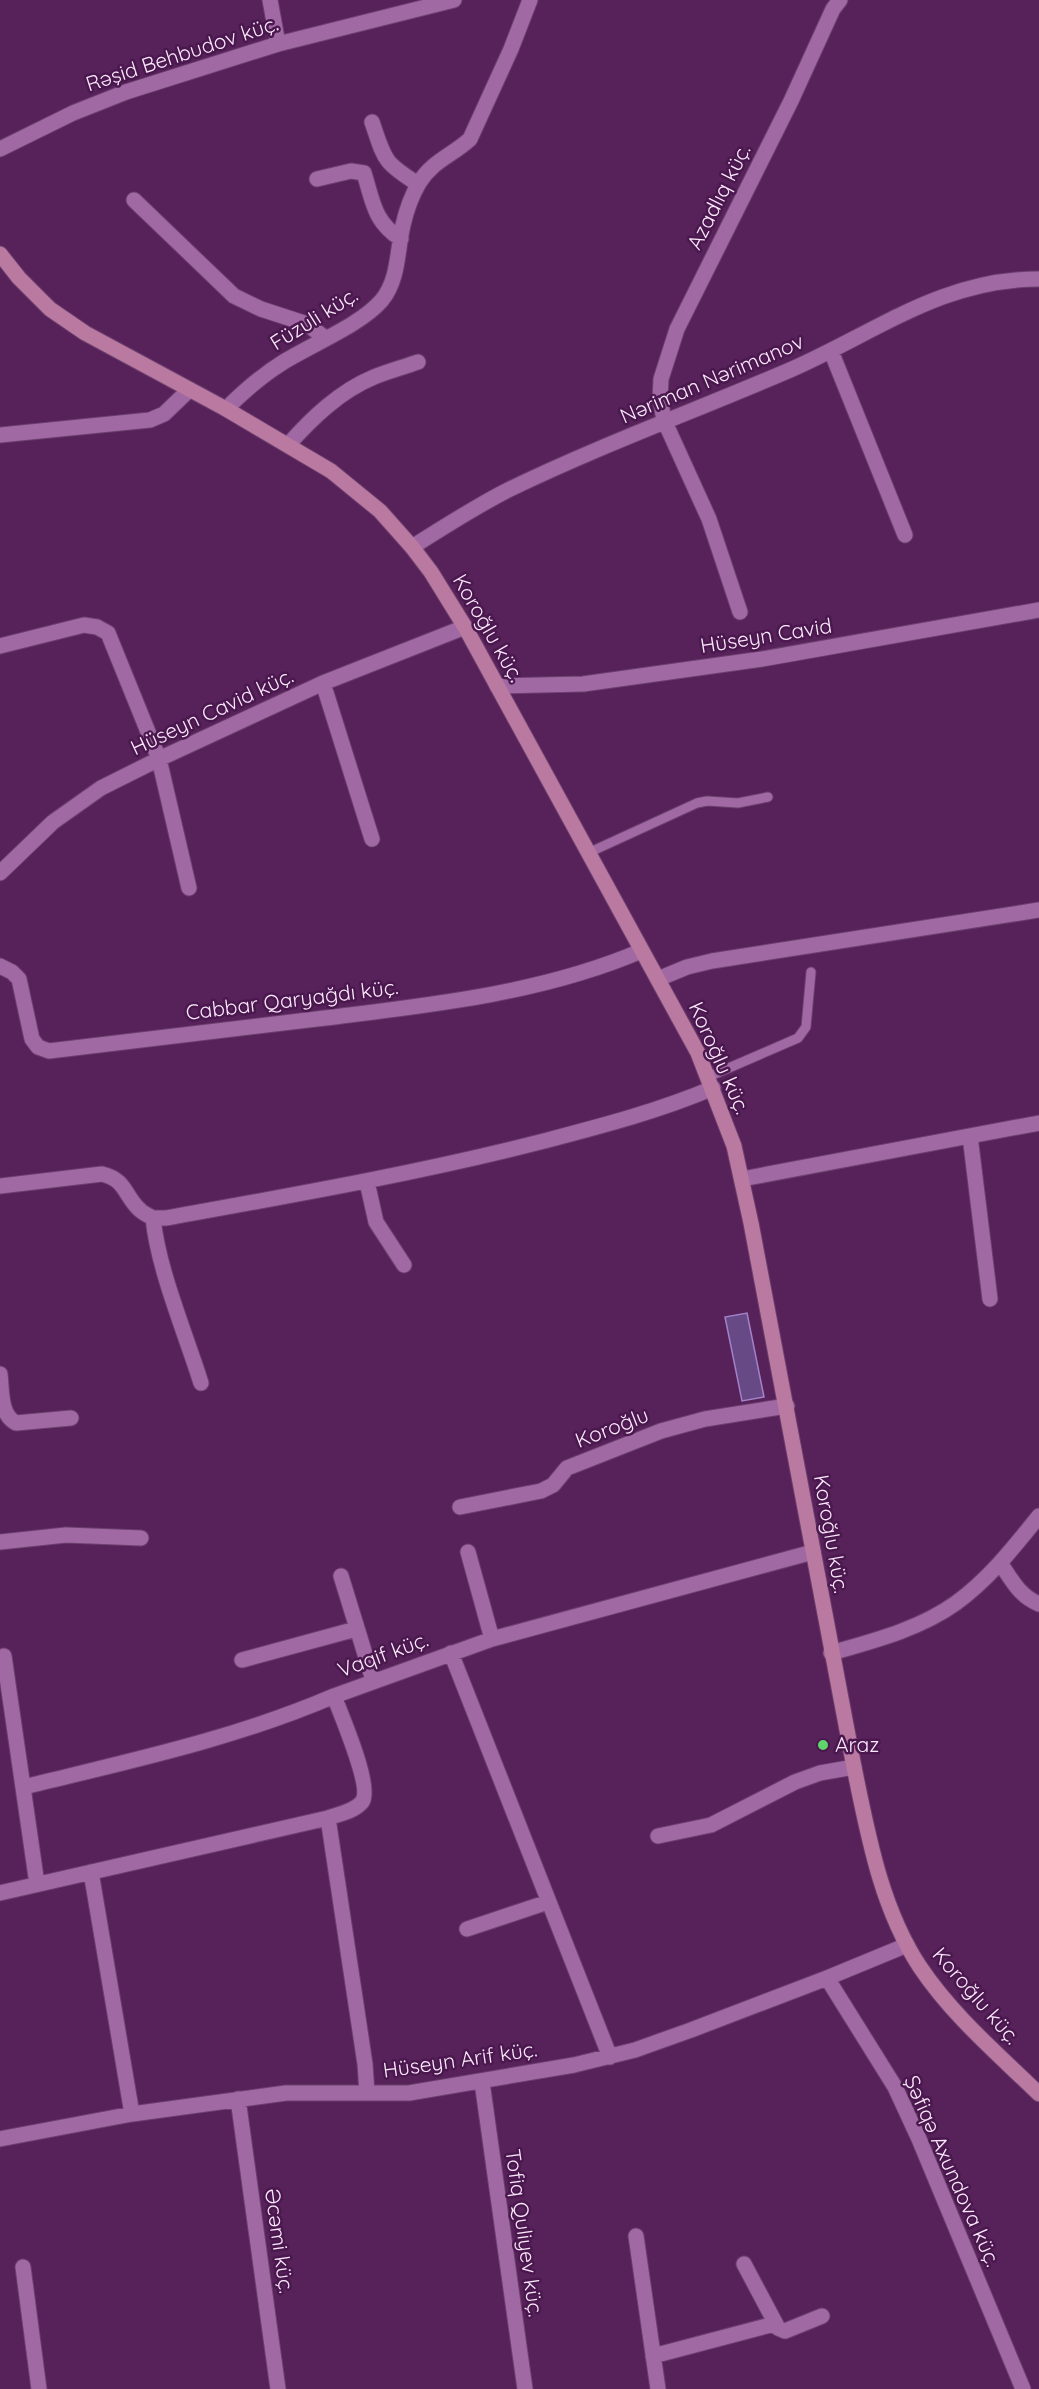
<svg xmlns="http://www.w3.org/2000/svg" width="1039" height="2389" font-family="Quicksand,sans-serif">
<style>
.building{fill:#674986;stroke:#a381c8;stroke-width:1.5}
.lines{fill:none;stroke-linecap:round;stroke-linejoin:round}
.lane-casing{stroke:#6c3f6e;stroke-width:11}
.street-casing{stroke:#6c3f6e;stroke-width:17}
.secondary-casing{stroke:#6c3f6e;stroke-width:17}
.lane{stroke:#a169a4;stroke-width:9}
.street{stroke:#a169a4;stroke-width:15}
.secondary{stroke:#ba79a0;stroke-width:15}
.poi-dot{fill:#60d56b;stroke:#4a174e;stroke-width:2}
.labels{text-anchor:middle;stroke-width:5;stroke-linejoin:round;paint-order:stroke}
.street-label{font-size:21px;fill:#fbe8fb;stroke:#4a174e}
.poi-label{font-size:21px;fill:#fbe8fb;stroke:#4a174e;text-anchor:start}
</style>
<rect width="100%" height="100%" fill="#562259"/>
<path class="building" d="M 747,1313 L 764,1397 L 742,1401 L 725,1317 Z"/>
<g class="lines">
<g class="lane-casing">
<path id="lane" d="M 588,853 L 697,803 L 707,801 L 738,803 L 768,797
M 708,1077 L 798,1038 L 806,1027 L 811,972"/>
</g>
<g class="street-casing">
<path id="street" d="M 270,0 L 278,44
M 372,122 C 385,160 383,162 418,184
M 0,149 L 73,113 L 126,92 L 278,44 L 454,0
M 317,179 L 351,171 L 364,173 C 373,202 374,222 401,239
M 134,200 L 234,296 L 261,309 L 307,324 L 325,338
M 831,351 L 905,535
M 226,409 C 243,392 261,376 282,363 C 312,344 361,325 382,300 C 399,279 397,250 403,225 C 406,212 412,195 419,183 C 432,161 453,155 470,139 L 511,49 L 530,0
M 0,435 L 150,420 L 164,414 L 189,390
M 288,445 C 312,418 340,391 374,377 C 389,371 404,367 418,362
M 412,547 C 444,527 476,506 510,489 C 601,445 697,410 790,370 C 875,333 941,279 1039,279
M 740,612 L 709,519 L 664,420 L 660,398 L 661,379 L 677,329 L 791,101 L 833,9 L 840,0
M 0,646 L 84,625 L 97,627 L 108,633 L 159,759 L 189,888
M 323,683 L 372,839
M 497,686 L 583,684 L 762,659 L 1039,610
M 0,873 L 53,822 L 101,788 L 159,759 L 323,683 L 465,627
M 0,966 L 12,972 L 19,979 L 32,1039 L 38,1047 L 49,1051 C 141,1040 233,1029 325,1018 C 431,1005 543,993 641,951
M 658,979 L 687,967 L 712,961 L 1039,910
M 970,1136 L 990,1299
M 742,1179 L 1039,1123
M 367,1182 L 376,1222 L 404,1265
M 0,1186 L 102,1174 C 127,1180 124,1196 140,1210 C 143,1213 149,1216 153,1218 C 158,1269 185,1332 201,1383
M 153,1218 L 166,1218 C 293,1195 419,1173 544,1141 C 601,1126 659,1111 713,1088
M 0,1374 C 2,1391 0,1415 16,1423 L 71,1418
M 460,1507 L 541,1491 L 553,1485 L 567,1468 L 661,1431 L 705,1419 L 787,1406
M 0,1542 L 66,1535 L 141,1538
M 468,1552 L 492,1639
M 1001,1564 C 1012,1581 1020,1596 1039,1604
M 341,1576 L 373,1680
M 451,1653 L 610,2057
M 831,1653 C 873,1641 920,1629 956,1603 C 989,1579 1014,1547 1039,1516
M 4,1656 L 37,1884
M 242,1660 L 356,1629
M 24,1787 C 129,1761 234,1739 334,1696
M 328,1818 L 365,2064 L 367,2093
M 658,1836 L 711,1825 L 795,1782 L 820,1773 L 854,1767
M 91,1872 L 132,2114
M 0,1893 L 328,1818 C 339,1814 355,1811 362,1802 C 373,1788 341,1715 334,1696 L 492,1639 L 813,1552
M 467,1929 L 548,1902
M 827,1978 L 895,2087 L 919,2139 L 1023,2389
M 482,2082 L 525,2389
M 238,2099 L 278,2389
M 0,2139 L 132,2114 L 286,2093 L 409,2093 L 574,2065 L 635,2050 L 691,2030 L 827,1978 L 907,1945
M 636,2236 L 658,2389
M 744,2264 L 778,2328 L 785,2331 L 822,2316
M 23,2267 L 39,2389
M 653,2356 L 774,2324"/>
</g>
<g class="secondary-casing">
<path id="secondary" d="M 0,254 L 19,278 L 50,309 L 85,333 L 226,409 L 331,471 L 380,511 L 412,547 L 431,572 L 465,627 L 698,1053 L 734,1146 L 751,1223 L 854,1767 C 868,1835 881,1908 920,1967 C 952,2015 998,2054 1039,2094"/>
</g>
<use href="#lane" class="lane"/>
<use href="#street" class="street"/>
<use href="#secondary" class="secondary"/>
</g>
<circle class="poi-dot" cx="823" cy="1745" r="6"/>
<g class="labels">
<g class="street-label">
<text transform="translate(182 54) rotate(-18)" y="7">Rəşid Behbudov küç.</text>
<text transform="translate(719 197) rotate(-63)" y="7">Azadlıq küç.</text>
<text transform="translate(314 319) rotate(-32)" y="7">Füzuli küç.</text>
<text transform="translate(712 379) rotate(-23)" y="7">Nəriman Nərimanov</text>
<text transform="translate(488 628) rotate(60)" y="7">Koroğlu küç.</text>
<text transform="translate(766 636) rotate(-9)" y="7">Hüseyn Cavid</text>
<text transform="translate(212 712) rotate(-25)" y="7">Hüseyn Cavid küç.</text>
<text transform="translate(292 1000) rotate(-7)" y="7">Cabbar Qaryağdı küç.</text>
<text transform="translate(719 1058) rotate(66)" y="7">Koroğlu küç.</text>
<text transform="translate(612 1428) rotate(-21)" y="7">Koroğlu</text>
<text transform="translate(831 1534) rotate(80)" y="7">Koroğlu küç.</text>
<text transform="translate(383 1655) rotate(-20)" y="7">Vaqif küç.</text>
<text transform="translate(976 1996) rotate(49)" y="7">Koroğlu küç.</text>
<text transform="translate(460 2060) rotate(-8)" y="7">Hüseyn Arif küç.</text>
<text transform="translate(952 2171) rotate(66)" y="7">Şəfiqə Axundova küç.</text>
<text transform="translate(524 2233) rotate(82)" y="7">Tofiq Quliyev küç.</text>
<text transform="translate(279 2241) rotate(82)" y="7">Əcəmi küç.</text>
</g>
<g class="poi-label">
<text x="835" y="1752">Araz</text>
</g>
</g>
</svg>
